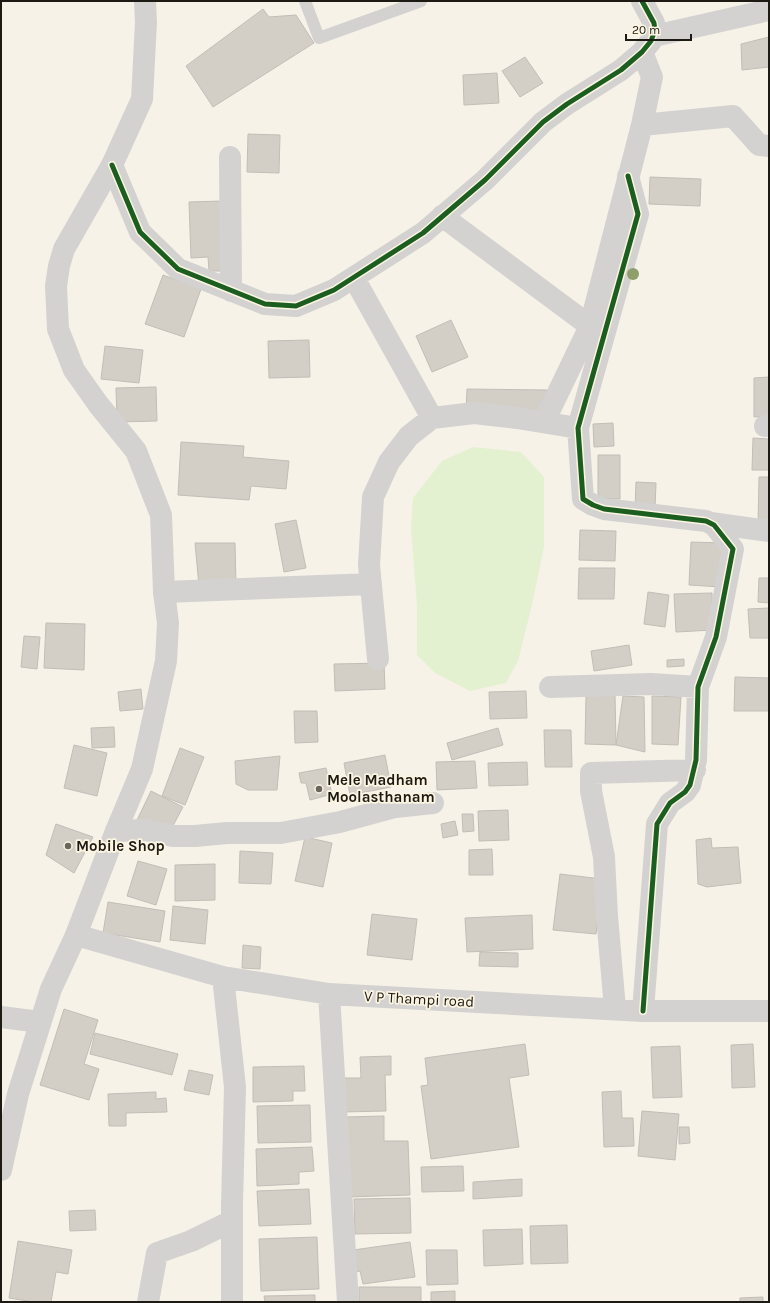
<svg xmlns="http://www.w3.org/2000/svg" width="770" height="1303" font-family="Karla,sans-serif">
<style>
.green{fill:#e4f1d0}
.building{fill:#d3cfc7;stroke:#c2beb7}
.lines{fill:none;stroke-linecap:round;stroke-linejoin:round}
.service{stroke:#d3d2d0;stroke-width:12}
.minor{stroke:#d3d2d0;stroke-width:22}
.tertiary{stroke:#d3d2d0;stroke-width:22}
.secondary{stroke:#d3d2d0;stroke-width:22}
.cycleway-casing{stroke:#fcf5e2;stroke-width:8}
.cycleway{stroke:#1b5e20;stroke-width:5}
.tree{fill:#8f9f6a}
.poi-dot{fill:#69665e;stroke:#fcf5e2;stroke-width:1.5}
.labels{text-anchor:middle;stroke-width:3.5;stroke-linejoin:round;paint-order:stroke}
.poi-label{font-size:15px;font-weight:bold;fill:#1d1a14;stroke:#fcf5e2;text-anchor:start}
.street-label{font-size:15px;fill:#1d1a14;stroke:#fcf5e2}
</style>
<rect width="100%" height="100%" fill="#f6f2e8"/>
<path class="green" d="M 473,447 L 521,452 L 544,477 L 544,547 L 531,609 L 518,661 L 506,683 L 470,691 L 435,673 L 417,655 L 417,606 L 411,528 L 413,498 L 442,461 Z"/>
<path class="building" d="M 263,9 L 269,17 L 296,15 L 314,43 L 213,107 L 186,66 Z
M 769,37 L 769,67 L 742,70 L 741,44 Z
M 525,57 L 543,83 L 520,97 L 502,71 Z
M 497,73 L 499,103 L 464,105 L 463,75 Z
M 248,134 L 280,135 L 279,173 L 247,172 Z
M 650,177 L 701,179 L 700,206 L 649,204 Z
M 222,201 L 225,271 L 209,271 L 208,257 L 191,258 L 189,202 Z
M 163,275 L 201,289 L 184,337 L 145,324 Z
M 451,320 L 468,357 L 432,372 L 416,336 Z
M 309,340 L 310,377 L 269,378 L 268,341 Z
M 105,346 L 143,350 L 139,383 L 101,379 Z
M 769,377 L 769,416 L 754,417 L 754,378 Z
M 156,387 L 157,421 L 117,422 L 116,388 Z
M 467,389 L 547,390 L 547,414 L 466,413 Z
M 613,423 L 614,446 L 594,447 L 593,424 Z
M 753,438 L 769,439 L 769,470 L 752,470 Z
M 181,442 L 244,446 L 243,457 L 289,461 L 286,489 L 251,486 L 249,500 L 178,495 Z
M 598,455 L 620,455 L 620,499 L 598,498 Z
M 759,477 L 769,477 L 769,523 L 758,523 Z
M 636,482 L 656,483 L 655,509 L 635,508 Z
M 296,520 L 306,568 L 284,572 L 275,524 Z
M 580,530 L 616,531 L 615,561 L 579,560 Z
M 691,542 L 723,543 L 721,587 L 689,585 Z
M 195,543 L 235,543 L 236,587 L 199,586 Z
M 579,568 L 615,568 L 614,599 L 578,599 Z
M 759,578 L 769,578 L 769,603 L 758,602 Z
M 648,592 L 669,595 L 665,627 L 644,624 Z
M 712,593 L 713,630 L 676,632 L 674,594 Z
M 769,608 L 769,638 L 750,638 L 748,609 Z
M 46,623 L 85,624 L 84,670 L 44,668 Z
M 24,636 L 40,637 L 37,669 L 21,667 Z
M 629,645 L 632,665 L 594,671 L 591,651 Z
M 684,659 L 684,666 L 667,667 L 667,660 Z
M 384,663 L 385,689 L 335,691 L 334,664 Z
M 735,677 L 769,678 L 769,711 L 734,711 Z
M 141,689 L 143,709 L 120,711 L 118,692 Z
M 526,691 L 527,718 L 490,719 L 489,692 Z
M 615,694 L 616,745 L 585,744 L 586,696 Z
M 623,696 L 644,697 L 645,752 L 616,745 Z
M 652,696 L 681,697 L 678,745 L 652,744 Z
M 294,711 L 317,711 L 318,742 L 295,743 Z
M 114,727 L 115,747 L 92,748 L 91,728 Z
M 498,728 L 503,745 L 452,760 L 447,743 Z
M 544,730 L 571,730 L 572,767 L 545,767 Z
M 74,745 L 107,753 L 97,796 L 64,788 Z
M 180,748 L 204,757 L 185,805 L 162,796 Z
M 385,755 L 391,787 L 350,795 L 344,763 Z
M 280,756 L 277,790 L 248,790 L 236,784 L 235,761 Z
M 475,761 L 477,788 L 437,790 L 436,762 Z
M 527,762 L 528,785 L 489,786 L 488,763 Z
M 326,768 L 332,794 L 310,800 L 306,783 L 301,783 L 299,773 Z
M 151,791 L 183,807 L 168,835 L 137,820 Z
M 508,810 L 509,840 L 479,841 L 478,811 Z
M 462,814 L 473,814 L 474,831 L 463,832 Z
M 455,821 L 458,835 L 443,838 L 441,824 Z
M 56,824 L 93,837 L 74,873 L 46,855 Z
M 305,837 L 332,843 L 323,887 L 295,881 Z
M 711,838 L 712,848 L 738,847 L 741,883 L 707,887 L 698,884 L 696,840 Z
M 492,849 L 493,875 L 469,875 L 469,850 Z
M 240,851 L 273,853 L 271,884 L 239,883 Z
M 138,861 L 167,869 L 156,905 L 127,896 Z
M 215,864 L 215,900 L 175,901 L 175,865 Z
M 560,874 L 602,879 L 596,934 L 553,930 Z
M 108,902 L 165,911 L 160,942 L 103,933 Z
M 173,906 L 208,910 L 205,944 L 170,940 Z
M 372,914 L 417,919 L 412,960 L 367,955 Z
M 532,915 L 533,949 L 467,952 L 465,918 Z
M 243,945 L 261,947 L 260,969 L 242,968 Z
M 480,952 L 518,953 L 518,967 L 479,966 Z
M 64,1009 L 98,1020 L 84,1064 L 99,1069 L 89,1100 L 40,1085 Z
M 95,1033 L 178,1054 L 172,1075 L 90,1054 Z
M 525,1044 L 529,1075 L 509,1078 L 519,1147 L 431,1159 L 421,1086 L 428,1085 L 425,1058 Z
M 753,1044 L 755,1087 L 732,1088 L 731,1045 Z
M 680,1046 L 682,1097 L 653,1098 L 651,1047 Z
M 391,1056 L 391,1075 L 385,1075 L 386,1111 L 342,1112 L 342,1078 L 361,1078 L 360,1057 Z
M 304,1066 L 305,1091 L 293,1091 L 293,1101 L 253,1102 L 253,1067 Z
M 189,1070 L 213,1075 L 209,1095 L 184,1090 Z
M 621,1091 L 622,1118 L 633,1118 L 634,1146 L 604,1147 L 602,1092 Z
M 156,1092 L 156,1099 L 166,1098 L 167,1112 L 126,1113 L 126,1126 L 109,1126 L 108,1094 Z
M 310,1105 L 311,1142 L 258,1143 L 257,1106 Z
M 642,1111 L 679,1114 L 675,1160 L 638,1156 Z
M 384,1116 L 384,1141 L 408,1141 L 410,1195 L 347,1197 L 345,1117 Z
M 679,1127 L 689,1127 L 690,1143 L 679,1144 Z
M 312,1147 L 314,1171 L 299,1172 L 299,1184 L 257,1186 L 256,1149 Z
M 463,1166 L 464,1191 L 422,1192 L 421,1167 Z
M 522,1179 L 522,1196 L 473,1199 L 473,1182 Z
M 309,1189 L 311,1224 L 259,1226 L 257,1191 Z
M 410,1198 L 411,1233 L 355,1234 L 354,1199 Z
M 95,1210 L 96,1230 L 70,1231 L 69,1211 Z
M 567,1225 L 568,1263 L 531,1264 L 530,1226 Z
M 522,1229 L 523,1264 L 484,1266 L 483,1230 Z
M 317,1237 L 319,1289 L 261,1291 L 259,1239 Z
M 18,1241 L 72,1250 L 68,1274 L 56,1272 L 51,1302 L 34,1302 L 9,1298 Z
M 410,1242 L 415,1277 L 363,1284 L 360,1271 L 348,1273 L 346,1251 Z
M 426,1250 L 457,1250 L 458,1284 L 427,1285 Z
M 359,1287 L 421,1287 L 421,1302 L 359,1302 Z
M 455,1291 L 455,1302 L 431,1302 L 431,1292 Z
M 315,1295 L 315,1302 L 265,1302 L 264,1296 Z
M 763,1297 L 763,1302 L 740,1302 L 740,1298 Z"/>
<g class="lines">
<path class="service" d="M 305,1 L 319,38 L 421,1"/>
<path class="minor" d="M 654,36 L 769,10
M 642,125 L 733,116 L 759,145 L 769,146
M 230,157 L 231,291
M 112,165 L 140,232 L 178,269 L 265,304 L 296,306 L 334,290 L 423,233 L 485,180 L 543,122 L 567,104 L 621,70 L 642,52 L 651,41 L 655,30 L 654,23 L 642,1
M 628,176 L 638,214 L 578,428 L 583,499 L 593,505 L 604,509 L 706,521 L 714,525 L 733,549 L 716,637 L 698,687 L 696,760 L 690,785 L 685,792 L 670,803 L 657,824 L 643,1011
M 442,216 L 590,326
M 354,278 L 432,418 L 474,413 L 517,418 L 578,428
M 544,422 L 590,326 L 642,125 L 652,77 L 642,52
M 765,426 L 769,425
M 711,523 L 769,531
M 164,592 L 371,584
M 378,659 L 369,565 L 373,497 L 389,462 L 409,436 L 432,418
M 550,687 L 651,684 L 698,687
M 116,831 L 146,830 L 173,836 L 195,836 L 227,833 L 281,833 L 340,822 L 395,807 L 433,803
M 76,935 L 223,977 L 329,994 L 643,1011 L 769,1011
M 223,977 L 235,1087 L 232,1205 L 232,1302
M 329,994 L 348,1302
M 615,1009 L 607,916 L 604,857 L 591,791 L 591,773 L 695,770
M 148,1302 L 157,1253 L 191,1241 L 232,1221"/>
<path class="tertiary" d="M 1,1017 L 40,1022"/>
<path class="secondary" d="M 1,1170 L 18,1094 L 51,989 L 76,935 L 116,831 L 142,769 L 166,661 L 168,623 L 164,592 L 161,515 L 136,451 L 98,404 L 74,370 L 58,329 L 56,286 L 59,266 L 64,249 L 112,165 L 142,99 L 146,22 L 145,1"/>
<g class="cycleway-casing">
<path id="cycleway" d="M 112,165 L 140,232 L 178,269 L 265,304 L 296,306 L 334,290 L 423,233 L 485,180 L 543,122 L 567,104 L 621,70 L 642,52 L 651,41 L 655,30 L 654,23 L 642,1
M 628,176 L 638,214 L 578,428 L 583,499 L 593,505 L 604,509 L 706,521 L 714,525 L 733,549 L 716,637 L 698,687 L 696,760 L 690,785 L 685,792 L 670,803 L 657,824 L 643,1011"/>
</g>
<use href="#cycleway" class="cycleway"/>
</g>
<circle class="tree" cx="633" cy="274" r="6"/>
<g class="poi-dot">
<circle cx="319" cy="789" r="4"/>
<circle cx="68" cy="846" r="4"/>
</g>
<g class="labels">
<g class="poi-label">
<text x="327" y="785">Mele Madham<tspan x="327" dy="17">Moolasthanam</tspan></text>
<text x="76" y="851">Mobile Shop</text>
</g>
<g class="street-label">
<text transform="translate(419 999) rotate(3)" y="5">V P Thampi road</text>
</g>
</g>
<rect width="770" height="1303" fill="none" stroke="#1d1a14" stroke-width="4"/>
<path d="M626 34v6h65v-6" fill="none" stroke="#1d1a14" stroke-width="2"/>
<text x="632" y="34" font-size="12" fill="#1d1a14" stroke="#fcf5e2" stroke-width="3" paint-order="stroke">20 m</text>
</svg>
